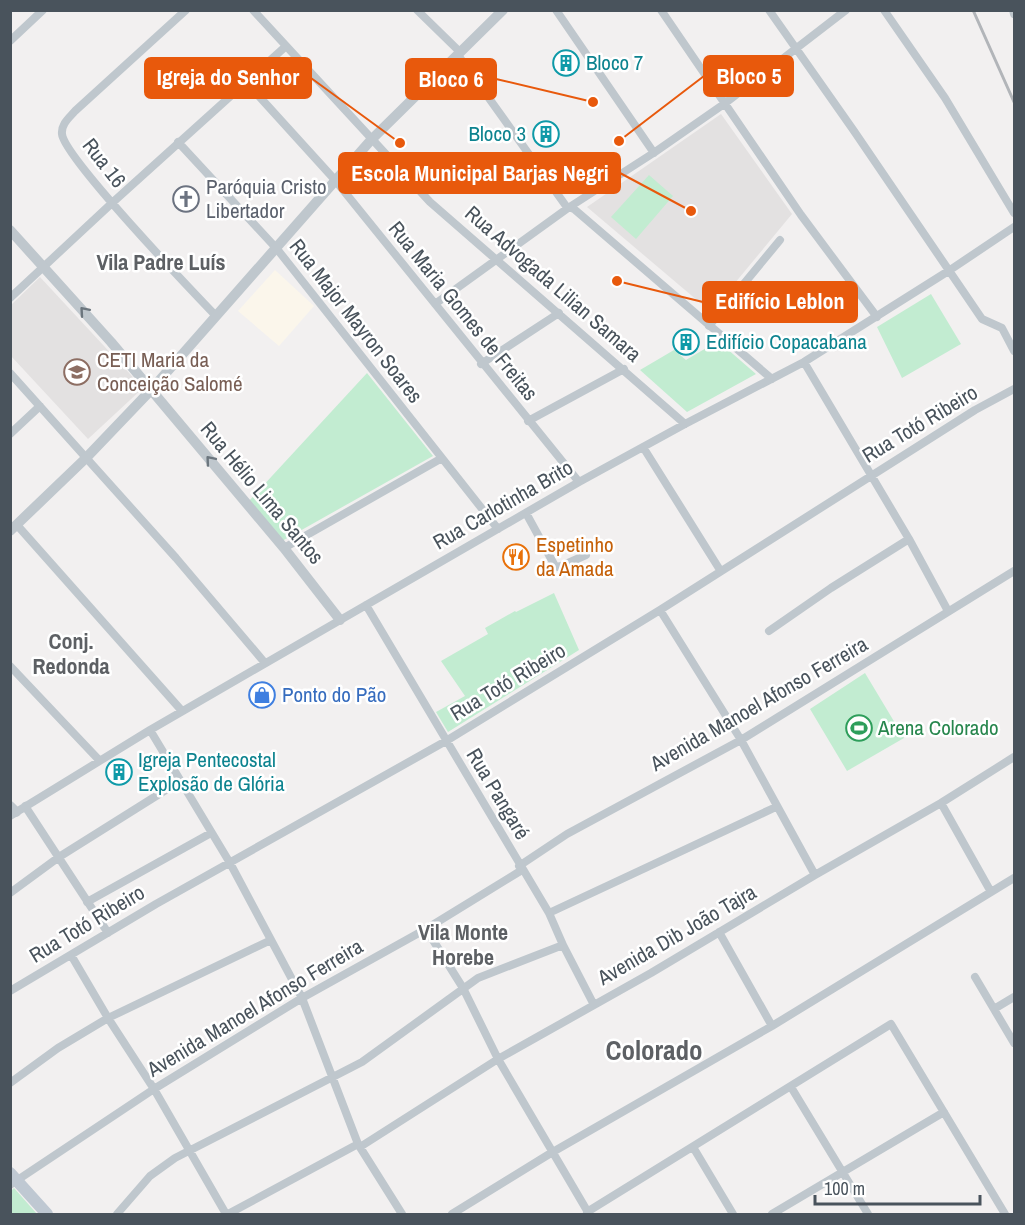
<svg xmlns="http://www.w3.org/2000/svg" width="1025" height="1225" font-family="'Archivo Narrow',sans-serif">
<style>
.commercial{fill:#fbf6eb}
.education{fill:#e3e1e1}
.green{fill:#c2ecd1}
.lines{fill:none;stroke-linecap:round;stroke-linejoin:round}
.minor{stroke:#bfc7cd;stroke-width:8}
.tertiary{stroke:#bfc7cd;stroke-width:10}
.secondary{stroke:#bfc8d2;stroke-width:12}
.rail{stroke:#b2b5b9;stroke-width:3}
.oneway{stroke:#6c767e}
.labels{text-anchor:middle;stroke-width:5;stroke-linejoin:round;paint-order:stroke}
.culture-label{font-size:21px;fill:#0d838f;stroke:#fff;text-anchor:start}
.street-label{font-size:21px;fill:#49535c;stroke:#fff}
.worship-label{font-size:21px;fill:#5b616d;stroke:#fff;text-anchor:start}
.education-label{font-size:21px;fill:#785e54;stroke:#fff;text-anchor:start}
.food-label{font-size:21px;fill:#c56008;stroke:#fff;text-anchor:start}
.shop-label{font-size:21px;fill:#366cbe;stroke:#fff;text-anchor:start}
.leisure-label{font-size:21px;fill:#27864d;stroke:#fff;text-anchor:start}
.neighbourhood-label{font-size:22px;font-weight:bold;fill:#5d6064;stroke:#fff}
.district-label{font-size:27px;font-weight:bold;fill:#5d6064;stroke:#fff}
.leader{fill:none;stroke:#e8590c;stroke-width:2}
.callout-dot{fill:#e8590c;stroke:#fff;stroke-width:2}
.callout{fill:#e8590c;stroke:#e8590c;stroke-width:2}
.callout-label{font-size:22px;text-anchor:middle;font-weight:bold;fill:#fff}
</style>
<rect width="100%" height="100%" fill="#f2f0f0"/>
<path class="commercial" d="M 275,270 L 314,306 L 279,346 L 238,311 Z"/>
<path class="education" d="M 721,114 L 792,214 L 711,312 L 587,207 Z
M 40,277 L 143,388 L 88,439 L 11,356 L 11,305 Z"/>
<path class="green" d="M 649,175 L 673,196 L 636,239 L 611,217 Z
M 931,294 L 961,344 L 902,378 L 877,327 Z
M 718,341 L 756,374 L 687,412 L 640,370 L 674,350 L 686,360 Z
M 367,373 L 433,456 L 282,541 L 249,501 Z
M 554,593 L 579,650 L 448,732 L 436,712 L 465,696 L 441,661 L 488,634 L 485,628 L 515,611 L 516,612 Z
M 865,673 L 904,738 L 847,771 L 810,709 Z
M 14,1188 L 37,1214 L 11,1214 L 11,1191 Z"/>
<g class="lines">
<path class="minor" d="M 186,10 L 75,111 C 69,118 61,124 62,134 C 64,157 192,291 216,316
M 253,10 L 430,202 L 685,424
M 417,10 L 460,52
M 556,10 L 654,153
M 661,10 L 801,215 L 877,317
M 769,10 L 854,131 L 982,319 L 1002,328 L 1014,351
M 884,10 L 945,98 L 1014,213
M 1013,10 L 1014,14
M 10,41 L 43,10
M 458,55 L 566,206 L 574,209 L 772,379
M 246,82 L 335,180 L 579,482
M 178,142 L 277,249 L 498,529
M 10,298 L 112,203 L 285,47
M 435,304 L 568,208 L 655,152 L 724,104 L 846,10
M 709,326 L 780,240
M 804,362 L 909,539 L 948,611
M 481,364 L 559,313
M 10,373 L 176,558 L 265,663
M 528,421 L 624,369
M 10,434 L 40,406
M 643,447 L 720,570
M 526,513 L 555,566 L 559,567 L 586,555
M 17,525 L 182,711
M 284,548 L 442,458
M 366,605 L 549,913 L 563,945 L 594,1005
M 660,610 L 741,740 L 815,875
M 769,631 L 831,588 L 909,539
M 10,666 L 99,760
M 150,730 L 230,863 L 302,998 L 358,1144 L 402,1214
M 941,803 L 991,892
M 25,806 L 108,933
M 10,816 L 150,730 L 579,482 L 685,424 L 804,362 L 950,270 L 1014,227
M 519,866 L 567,834 L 741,740 L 1014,571
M 10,893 L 59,857 L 180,781
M 87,902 L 211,833
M 549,913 L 776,807
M 426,929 L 463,988 L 498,1059 L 589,1214
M 719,932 L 772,1026
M 71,955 L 108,1018 L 154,1089 L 226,1214
M 975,977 L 1014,1043
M 10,991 L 156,904 L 446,741 L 660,610 L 975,410 L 1014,389
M 994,1009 L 1014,997
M 10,1083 L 58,1048 L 108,1018 L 271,940
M 791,1087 L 868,1214
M 360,1147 L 498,1059 L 651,973 L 815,875 L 941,803 L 1014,757
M 693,1147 L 733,1214
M 10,1185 L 154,1089 L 302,998 L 426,929 L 522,870
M 587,1212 L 891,1024 L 1005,1214
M 117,1214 L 150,1176 L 175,1158 L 362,1062 L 478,978 L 563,945
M 228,1214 L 358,1144
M 452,1214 L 551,1153 L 772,1026 L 1014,878
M 772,1214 L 944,1112"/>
<path class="tertiary" d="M 10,230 L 111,342 L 284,548 L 340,620
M 10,531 L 86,458 L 151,390 L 371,140 L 503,10
M 10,806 L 16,812"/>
<path class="secondary" d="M 10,1173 L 47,1214"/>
<path class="rail" d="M 973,10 L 1014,102"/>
</g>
<defs><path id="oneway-chevron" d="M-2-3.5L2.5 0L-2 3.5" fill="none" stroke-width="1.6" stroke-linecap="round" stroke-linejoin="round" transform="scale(1.5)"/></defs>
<g class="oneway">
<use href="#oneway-chevron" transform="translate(84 311) rotate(-131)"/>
<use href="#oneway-chevron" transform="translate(210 460) rotate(-130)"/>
</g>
<defs>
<g id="building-ring" transform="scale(1.35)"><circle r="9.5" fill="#fff" stroke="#0f9aa8" stroke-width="1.5"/><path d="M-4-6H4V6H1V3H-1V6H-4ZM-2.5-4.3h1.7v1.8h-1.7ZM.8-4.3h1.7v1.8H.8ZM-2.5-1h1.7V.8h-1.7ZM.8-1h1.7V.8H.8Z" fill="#0f9aa8"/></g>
<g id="church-ring" transform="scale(1.35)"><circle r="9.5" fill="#fff" stroke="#6b7280" stroke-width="1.5"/><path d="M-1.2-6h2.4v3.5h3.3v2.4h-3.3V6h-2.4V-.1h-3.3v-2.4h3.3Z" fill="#6b7280"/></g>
<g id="school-ring" transform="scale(1.35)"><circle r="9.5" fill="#fff" stroke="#8d6e63" stroke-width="1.5"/><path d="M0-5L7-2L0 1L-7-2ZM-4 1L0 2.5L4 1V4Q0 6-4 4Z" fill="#8d6e63"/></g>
<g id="restaurant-ring" transform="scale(1.35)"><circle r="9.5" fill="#fff" stroke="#e8710a" stroke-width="1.5"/><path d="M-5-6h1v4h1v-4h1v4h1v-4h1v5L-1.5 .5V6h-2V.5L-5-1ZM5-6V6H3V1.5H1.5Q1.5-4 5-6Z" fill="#e8710a"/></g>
<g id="shop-ring" transform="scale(1.35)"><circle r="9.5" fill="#fff" stroke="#3f7fe0" stroke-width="1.5"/><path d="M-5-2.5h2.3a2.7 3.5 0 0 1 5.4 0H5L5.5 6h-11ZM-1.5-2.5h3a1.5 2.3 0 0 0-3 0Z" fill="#3f7fe0"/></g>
<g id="stadium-ring" transform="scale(1.35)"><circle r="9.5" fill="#fff" stroke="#2e9e5b" stroke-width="1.5"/><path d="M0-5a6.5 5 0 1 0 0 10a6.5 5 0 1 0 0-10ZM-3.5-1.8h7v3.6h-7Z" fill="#2e9e5b"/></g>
</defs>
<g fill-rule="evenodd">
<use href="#building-ring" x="566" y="63"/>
<use href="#building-ring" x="546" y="134"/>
<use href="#church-ring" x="186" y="199"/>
<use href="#building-ring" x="686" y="342"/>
<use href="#school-ring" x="77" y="372"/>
<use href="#restaurant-ring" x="516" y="557"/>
<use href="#shop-ring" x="262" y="695"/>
<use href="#stadium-ring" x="859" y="728"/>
<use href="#building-ring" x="119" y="772"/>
</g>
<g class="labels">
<g class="culture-label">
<text x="586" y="70">Bloco 7</text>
<text x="526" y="141" text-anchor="end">Bloco 3</text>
<text x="706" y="349">Edifício Copacabana</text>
<text x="138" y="767">Igreja Pentecostal<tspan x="138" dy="24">Explosão de Glória</tspan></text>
</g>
<g class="street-label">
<text transform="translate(104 163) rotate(52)" y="7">Rua 16</text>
<text transform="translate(553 284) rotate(41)" y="7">Rua Advogada Lilian Samara</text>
<text transform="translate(463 311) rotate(51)" y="7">Rua Maria Gomes de Freitas</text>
<text transform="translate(356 321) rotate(52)" y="7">Rua Major Mayron Soares</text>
<text transform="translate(920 424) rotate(-31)" y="7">Rua Totó Ribeiro</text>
<text transform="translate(262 493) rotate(50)" y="7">Rua Hélio Lima Santos</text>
<text transform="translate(503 505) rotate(-30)" y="7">Rua Carlotinha Brito</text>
<text transform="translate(508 682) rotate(-31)" y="7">Rua Totó Ribeiro</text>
<text transform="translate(759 704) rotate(-30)" y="7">Avenida Manoel Afonso Ferreira</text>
<text transform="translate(498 794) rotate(59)" y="7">Rua Pangaré</text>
<text transform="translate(87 924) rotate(-31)" y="7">Rua Totó Ribeiro</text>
<text transform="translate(677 935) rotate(-30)" y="7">Avenida Dib João Tajra</text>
<text transform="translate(255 1008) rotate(-31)" y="7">Avenida Manoel Afonso Ferreira</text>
</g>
<g class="worship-label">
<text x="206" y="194">Paróquia Cristo<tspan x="206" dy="24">Libertador</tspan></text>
</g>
<g class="education-label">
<text x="97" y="367">CETI Maria da<tspan x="97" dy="24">Conceição Salomé</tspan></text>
</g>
<g class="food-label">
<text x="536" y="552">Espetinho<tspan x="536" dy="24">da Amada</tspan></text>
</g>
<g class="shop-label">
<text x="282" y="702">Ponto do Pão</text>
</g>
<g class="leisure-label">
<text x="878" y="735">Arena Colorado</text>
</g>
<g class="neighbourhood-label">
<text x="161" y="270">Vila Padre Luís</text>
<text x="71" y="649">Conj.<tspan x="71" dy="25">Redonda</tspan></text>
<text x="463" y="940">Vila Monte<tspan x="463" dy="25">Horebe</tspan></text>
</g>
<g class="district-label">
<text x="654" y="1060">Colorado</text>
</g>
</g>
<path class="leader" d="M619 141L704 76M400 143L311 78M593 102L496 79M691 211L620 173M617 281L703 302"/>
<g class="callout-dot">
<circle cx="619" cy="141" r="6"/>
<circle cx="400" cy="143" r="6"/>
<circle cx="593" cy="102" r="6"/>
<circle cx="691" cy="211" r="6"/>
<circle cx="617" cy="281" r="6"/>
</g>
<g class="callout">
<rect x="704" y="56" width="89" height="40" rx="6"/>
<rect x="145" y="58" width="166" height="40" rx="6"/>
<rect x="406" y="59" width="90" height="40" rx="6"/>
<rect x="339" y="153" width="281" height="40" rx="6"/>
<rect x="703" y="282" width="154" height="40" rx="6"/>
</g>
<g class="callout-label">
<text x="749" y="84">Bloco 5</text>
<text x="228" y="85">Igreja do Senhor</text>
<text x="451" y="87">Bloco 6</text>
<text x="480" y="181">Escola Municipal Barjas Negri</text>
<text x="780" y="309">Edifício Leblon</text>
</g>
<rect width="1025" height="1225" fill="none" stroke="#49535c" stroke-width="24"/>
<path d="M815 1195v9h165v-9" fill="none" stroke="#49535c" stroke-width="3"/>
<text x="824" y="1195" font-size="18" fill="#49535c" stroke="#ffffff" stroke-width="4.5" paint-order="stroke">100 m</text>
</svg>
